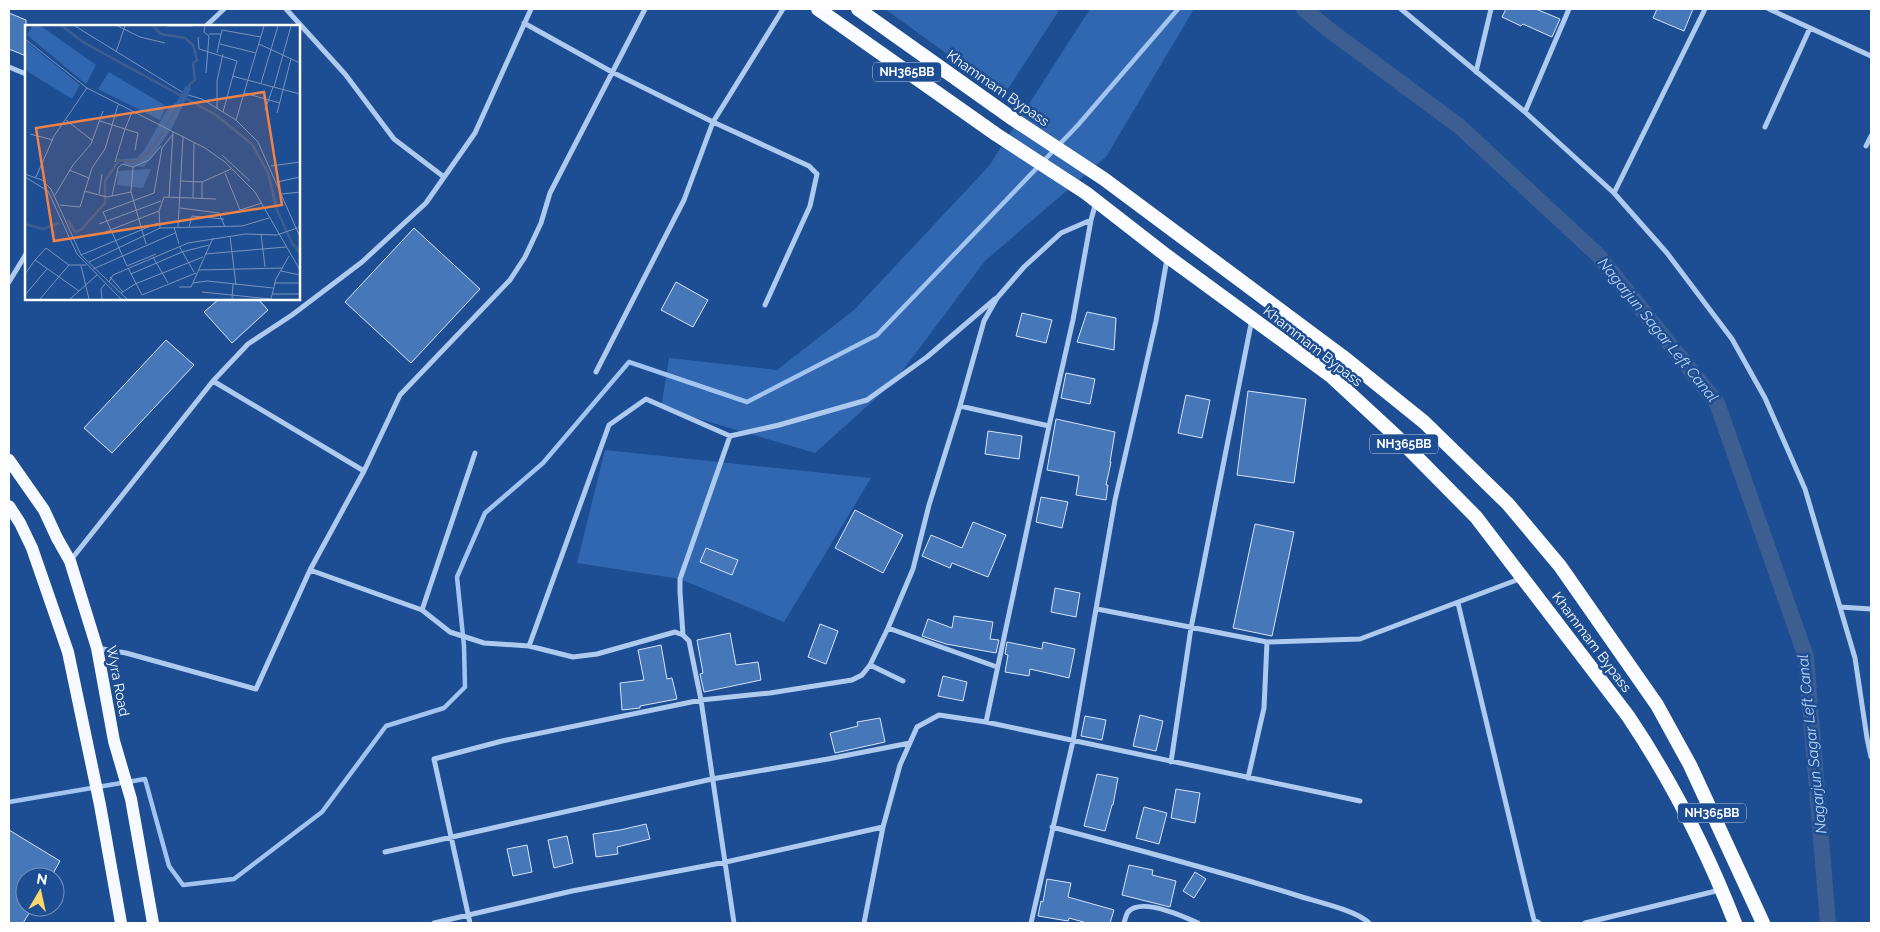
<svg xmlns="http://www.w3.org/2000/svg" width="1880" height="932" font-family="Raleway,sans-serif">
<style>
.green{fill:#3067b0}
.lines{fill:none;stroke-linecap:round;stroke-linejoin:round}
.stream{stroke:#a2c4f0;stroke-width:4.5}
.canal{stroke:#3c5e91;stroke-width:16}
.building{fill:#4577b9;stroke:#d4e5fa}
.minor{stroke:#aecaee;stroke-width:5}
.primary{stroke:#f6f9ff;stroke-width:12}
.trunk{stroke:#fafcff;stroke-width:14}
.labels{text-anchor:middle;stroke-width:5;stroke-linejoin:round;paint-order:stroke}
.shield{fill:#1d4d92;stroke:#bbcade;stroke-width:1}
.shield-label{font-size:12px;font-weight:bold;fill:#fff}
.street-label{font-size:14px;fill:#fff;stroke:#1d4d92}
.water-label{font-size:15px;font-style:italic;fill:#bad4f5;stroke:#1d4d92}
.inset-river{fill:none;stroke:#3c5e91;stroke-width:2.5}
.inset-road{fill:none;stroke:#7794be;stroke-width:1}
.view{fill:#ee8249;fill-opacity:0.15;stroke:#ee8249;stroke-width:2.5}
.inset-edge{fill:none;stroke:#fff;stroke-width:2.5}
</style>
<rect width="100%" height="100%" fill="#1d4d92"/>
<path class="green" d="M 885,9 L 1060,9 L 1004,95 Z
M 1090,9 L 1194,9 L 1106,157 L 985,261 L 894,382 L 815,453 L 661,408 L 669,358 L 777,370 L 854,310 L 989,166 Z
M 605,450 L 871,478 L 784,622 L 680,579 L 577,563 Z"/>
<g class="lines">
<path class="stream" d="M 9,802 L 145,779 L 169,866 L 183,885 L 234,879 L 322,812 L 386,726 L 444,708 L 465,687 L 464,646 L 457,577 L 485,513 L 543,463 L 629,362 L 747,402 L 877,335 L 1078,125 L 1178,9"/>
<path class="canal" d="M 1304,9 L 1328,29 L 1459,126 L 1598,255 L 1717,403 L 1806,657 L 1828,923"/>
</g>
<path class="building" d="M 1506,9 L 1536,9 L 1560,19 L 1552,37 L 1523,24 L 1521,26 L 1502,17 Z
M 1657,9 L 1693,9 L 1684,31 L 1653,18 Z
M 9,13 L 26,20 L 26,56 L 9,49 Z
M 414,228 L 480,289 L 411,363 L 345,302 Z
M 676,282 L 708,300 L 693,327 L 661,310 Z
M 219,299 L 258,299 L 268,310 L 232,343 L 204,312 Z
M 1087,312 L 1116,318 L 1114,350 L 1077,342 Z
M 1022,313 L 1052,320 L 1046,343 L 1016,336 Z
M 166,340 L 194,365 L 112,453 L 84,428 Z
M 1066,373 L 1095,379 L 1090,404 L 1061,398 Z
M 1248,391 L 1306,399 L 1294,483 L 1237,475 Z
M 1186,395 L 1210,400 L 1202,438 L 1178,433 Z
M 1056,419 L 1115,432 L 1110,462 L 1111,462 L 1106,485 L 1108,485 L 1106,500 L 1076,495 L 1079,476 L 1047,470 Z
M 988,431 L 1022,436 L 1019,459 L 985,454 Z
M 1041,497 L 1068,502 L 1062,528 L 1036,522 Z
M 855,510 L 903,535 L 883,573 L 835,548 Z
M 973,522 L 1006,535 L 988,577 L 952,563 L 950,568 L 922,556 L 931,535 L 962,548 Z
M 1255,524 L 1294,532 L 1272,636 L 1233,628 Z
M 706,548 L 738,560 L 732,575 L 700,562 Z
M 1055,588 L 1080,593 L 1076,617 L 1051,612 Z
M 954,616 L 993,622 L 990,639 L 999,640 L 996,653 L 946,644 L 922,636 L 928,619 L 952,628 Z
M 820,624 L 838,631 L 826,664 L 808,657 Z
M 730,633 L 736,665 L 758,662 L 761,680 L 704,692 L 700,674 L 703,673 L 697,640 Z
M 1007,642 L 1042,649 L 1043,642 L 1075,649 L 1069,678 L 1030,669 L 1029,676 L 1005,672 L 1008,655 L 1005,654 Z
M 661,645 L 667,679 L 672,678 L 677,699 L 640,706 L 640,708 L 622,710 L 620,683 L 644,680 L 638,650 Z
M 943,676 L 967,682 L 963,701 L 938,696 Z
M 1140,715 L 1163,721 L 1156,751 L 1133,746 Z
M 1085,716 L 1106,720 L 1102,740 L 1081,736 Z
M 880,718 L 885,742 L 835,753 L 830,733 L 858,726 L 857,722 Z
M 1097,774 L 1118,778 L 1113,805 L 1112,805 L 1105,831 L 1084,826 Z
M 1176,789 L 1200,793 L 1195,823 L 1171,818 Z
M 1144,807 L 1167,813 L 1159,844 L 1136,838 Z
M 646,824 L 650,839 L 617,847 L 618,854 L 596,857 L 593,834 L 620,830 Z
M 9,830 L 60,861 L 51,877 L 25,877 L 25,907 L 33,907 L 23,923 L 9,923 Z
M 567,836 L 573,863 L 554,868 L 548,840 Z
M 527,845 L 532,872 L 513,876 L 507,849 Z
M 1129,865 L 1153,870 L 1152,875 L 1176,881 L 1170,907 L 1122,895 Z
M 1195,872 L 1206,879 L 1194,898 L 1183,891 Z
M 1047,879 L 1071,883 L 1068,897 L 1114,910 L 1110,923 L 1087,923 L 1069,918 L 1068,921 L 1038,916 L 1041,901 L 1043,902 Z"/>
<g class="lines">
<path class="minor" d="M 286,9 L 345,74 L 394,139 L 444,177
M 1401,9 L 1525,112 L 1614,193 L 1667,253 L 1732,339 L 1765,398 L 1805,489 L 1855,658 L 1867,738 L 1871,757
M 1769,9 L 1871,56
M 524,23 L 612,72 L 713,122 L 783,9
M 206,26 L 224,9
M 9,67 L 26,74
M 1476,72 L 1491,9
M 1525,112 L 1569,9
M 1765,127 L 1810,28
M 1866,146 L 1871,136
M 1614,193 L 1705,9
M 9,282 L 26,254
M 596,372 L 684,200 L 713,122 L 809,166 L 817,174 L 810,206 L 765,305
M 213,381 L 364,471
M 960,406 L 1049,426
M 70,561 L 213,381 L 248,344 L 292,315 L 362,262 L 426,203 L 475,133 L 531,9
M 310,570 L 422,610 L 450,632 L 484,643 L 529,646 L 573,657 L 597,654 L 675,632 L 683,635 L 689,641 L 701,700 L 734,923
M 1458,603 L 1528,896 L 1534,920 L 1539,923
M 1840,607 L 1871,609
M 1097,609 L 1267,642
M 422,610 L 475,453
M 888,628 L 997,667
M 683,635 L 680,592 L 680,579 L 730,436
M 529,646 L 609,425 L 646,399 L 730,436 L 779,425 L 867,400 L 927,357 L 995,299
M 97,648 L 126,653 L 256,689 L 310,570 L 364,471 L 400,395 L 510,280 L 525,257 L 541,223 L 550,193 L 645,9
M 870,665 L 903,681
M 986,722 L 1049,426 L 1073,320 L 1091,220 L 1096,202
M 1171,762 L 1191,628 L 1252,319
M 1248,778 L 1264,708 L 1267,642 L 1360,639 L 1522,578
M 1052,827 C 1136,849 1219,871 1302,897 C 1319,902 1357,911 1369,923
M 385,852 L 712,779 L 828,759 L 910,743
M 434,923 L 572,891 L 726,862 L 883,827
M 470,923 L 434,759 L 502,741 L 701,700 L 770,693 L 852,680 L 862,675 L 870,665 L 888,628 L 913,569 L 929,505 L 960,406 L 984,321 L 997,298 L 1024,267 L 1061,233 L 1091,220
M 864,923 L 883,827 L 900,765 L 917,727 L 939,715 L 986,722 L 1360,801
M 1031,923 L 1073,741 L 1115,500 L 1156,321 L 1167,259
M 1124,923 C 1125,920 1126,915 1128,912 C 1141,897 1183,916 1198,923
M 1585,923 L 1720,890"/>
<path class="primary" d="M 9,460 L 44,510 L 57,538 L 70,561 L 97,648 L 114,741 L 131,799 L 153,923
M 9,506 L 20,523 L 32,548 L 68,652 L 100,805 L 121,923"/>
<path class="trunk" d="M 818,9 L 997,135 L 1086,193 L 1167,256 L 1331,376 L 1397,437 L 1476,517 L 1628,716 C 1671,780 1707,851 1735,923
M 858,9 L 1013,119 L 1104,179 L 1342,356 L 1424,422 L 1508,504 L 1560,566 L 1657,705 L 1690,765 L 1763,923"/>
</g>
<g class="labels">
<g class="shield">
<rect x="873" y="62.5" width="68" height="19" rx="4"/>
<rect x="1370" y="434.5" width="68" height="19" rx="4"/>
<rect x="1678" y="803.5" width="68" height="19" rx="4"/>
</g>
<g class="shield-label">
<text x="907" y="76">NH365BB</text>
<text x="1404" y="448">NH365BB</text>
<text x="1712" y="817">NH365BB</text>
</g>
<g class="street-label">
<text transform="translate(998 88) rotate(35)" y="5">Khammam Bypass</text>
<text transform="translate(1313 346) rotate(38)" y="5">Khammam Bypass</text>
<text transform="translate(1592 642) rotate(53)" y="5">Khammam Bypass</text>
<text transform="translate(118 681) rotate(79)" y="5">Wyra Road</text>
</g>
<g class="water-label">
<text transform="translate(1658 330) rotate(51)" y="5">Nagarjun Sagar Left Canal</text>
<text transform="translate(1812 744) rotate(-96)" y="5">Nagarjun Sagar Left Canal</text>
</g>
</g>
<g transform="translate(25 25)">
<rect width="275" height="275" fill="#1d4d92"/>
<path d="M 7,1 L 16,1 L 71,40 L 61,59 L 2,10 ZM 2,17 L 55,60 L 47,74 L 0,45 ZM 84,47 L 141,81 L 135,95 L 73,64 ZM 161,61 L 166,63 L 148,101 L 127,132 L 119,142 L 99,140 L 99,134 L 112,133 L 120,124 L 143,83 L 152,77 ZM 126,144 L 118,163 L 92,160 L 93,146 Z" fill="#3067b0"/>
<path class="inset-river" d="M 37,1 L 58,17 L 191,90 L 227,119 L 243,148 L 252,185 L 267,218 L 275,228M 128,1 L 136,9 L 160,13 L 168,20 L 172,35 L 168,38 L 170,55 L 165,59 L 142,100M 43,195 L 50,207 L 56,205 L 80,178 L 80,156 L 94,135 L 109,137 L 124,127 L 139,105M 0,199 L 18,204 L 34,198"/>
<path class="inset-road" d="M 50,1 L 157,67M 93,1 L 115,12 L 140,18M 141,1 L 168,1M 180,1 L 179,7 L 184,11 L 181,48M 184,9 L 196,9 L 197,5 L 236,12M 173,12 L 174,24 L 212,36 L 198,87M 0,14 L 62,63 L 180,123 L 200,137 L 230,167 L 275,245M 195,19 L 231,28M 234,19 L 275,38M 91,27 L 100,1M 192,28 L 196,9M 207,51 L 275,69M 236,58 L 253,1M 249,62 L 266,1M 219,68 L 255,78M 163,70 L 177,74 L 211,95 L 233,117 L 275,212M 192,83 L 192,56 L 198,29M 240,85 L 248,62M 252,88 L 266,34M 41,95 L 68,116M 211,95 L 239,1M 75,96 L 100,104 L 107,87M 5,109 L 28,115M 197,130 L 225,156M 90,137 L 100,104 L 113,108 L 110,125M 246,141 L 275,137M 44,145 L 64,153M 200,148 L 215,185 L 237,178M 0,149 L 17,155 L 26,164 L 56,230 L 102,274M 0,152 L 23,166 L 52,229 L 96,274M 11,152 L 29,111 L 62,63M 156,156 L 177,157M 252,157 L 275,152M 59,166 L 82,172 L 106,167 L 121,219M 106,167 L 108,142M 74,169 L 77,149M 257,169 L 275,167M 30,170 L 48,140 L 66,119 L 78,86M 87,171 L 93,143 L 97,139 L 108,142 L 124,135 L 136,121M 144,172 L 148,107M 168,173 L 169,118M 177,174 L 177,157 L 206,144M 191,174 L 139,172 L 134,186 L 135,203 L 217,201 L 244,193M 35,180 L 55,182 L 67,143 L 80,124 L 93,80M 155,183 L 194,188 L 200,202M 74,199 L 136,176M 149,202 L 154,219M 153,202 L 158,112M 164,202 L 167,191 L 199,194M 80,207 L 134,186M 236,209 L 240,242M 205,211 L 211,260M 154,221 L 169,247M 180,229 L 261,222M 56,230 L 133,198M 128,232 L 143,258M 64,237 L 135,203M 44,240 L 21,223 L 10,235 L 54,266M 56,241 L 64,274M 102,241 L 131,229M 102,241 L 78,187 L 129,168 L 137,123 L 148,109M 103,243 L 117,270 L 171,248M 68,244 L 150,208M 174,245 L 258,243M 256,246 L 275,250M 0,249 L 10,235M 106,249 L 157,227 L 184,220M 85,252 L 98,267M 84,257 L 88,250 L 163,218 L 220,209 L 252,210 L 275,202M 168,258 L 182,256 L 248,263M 249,258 L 275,258M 154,262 L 166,262 L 188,213M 177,267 L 246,274M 96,268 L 110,259 L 178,232M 247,269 L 275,269M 0,270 L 22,244M 15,274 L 44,240 L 61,240M 45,274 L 72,250M 77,274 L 76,264 L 80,259M 207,274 L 208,259M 246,274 L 251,254 L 264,231"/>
<path class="view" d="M 239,67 L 257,180 L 29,216 L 11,103 Z"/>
<rect width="275" height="275" class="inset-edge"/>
</g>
<rect width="1880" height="932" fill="none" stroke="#ffffff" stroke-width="20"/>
<g transform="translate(40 892) rotate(9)"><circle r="24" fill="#1d4d92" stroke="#7794be"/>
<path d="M0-4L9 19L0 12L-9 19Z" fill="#fed76d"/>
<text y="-8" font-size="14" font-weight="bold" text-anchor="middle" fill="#ffffff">N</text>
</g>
</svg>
